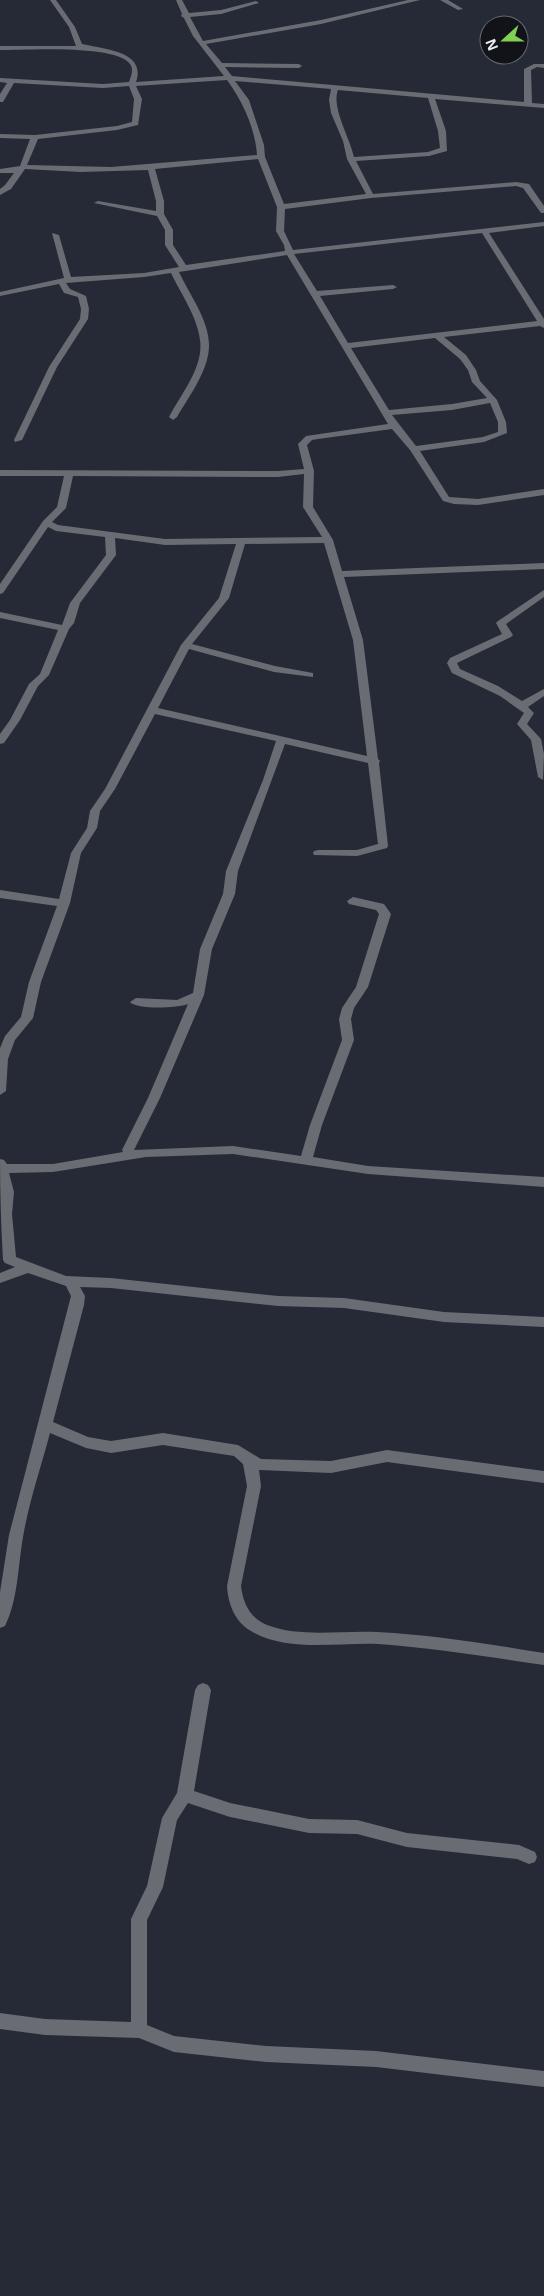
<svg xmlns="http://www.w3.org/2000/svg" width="544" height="2296" font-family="'Open Sans',sans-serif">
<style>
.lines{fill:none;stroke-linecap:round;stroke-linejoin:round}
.minor{fill:#696c72;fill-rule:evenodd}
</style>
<rect width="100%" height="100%" fill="#252a36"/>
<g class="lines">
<path class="minor" d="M 50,0 L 56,0 L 75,27 L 82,44 C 103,49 147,51 136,82 L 224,76 L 193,36 L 184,18 L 181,16 L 182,14 L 176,0 L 182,0 L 189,13 L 221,10 L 256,1 L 259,3 L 221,14 L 190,17 L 203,41 L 321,20 L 408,0 L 420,0 L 321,24 L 206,44 L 222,63 L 299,64 L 302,66 L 299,68 L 225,67 L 232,76 L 524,102 L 524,69 L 534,64 L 544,64 L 544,68 L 537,67 L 531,70 L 532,103 L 544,104 L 544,108 L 435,99 L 446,131 L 447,151 L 429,156 L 356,161 L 373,194 L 516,182 L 529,184 L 544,206 L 544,213 L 541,213 L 523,188 L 516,186 L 371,198 L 285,209 L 284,231 L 293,250 L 544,222 L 544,226 L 489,233 L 544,319 L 544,328 L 540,326 L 444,337 L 466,355 L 476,370 L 480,381 L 497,400 L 506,422 L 507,433 L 484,442 L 420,451 L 449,497 L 478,499 L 544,489 L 544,495 L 478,505 L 454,504 L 443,501 L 410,450 L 392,429 L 318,439 L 312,440 L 307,445 L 314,471 L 313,507 L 333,540 L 342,571 L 544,563 L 544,569 L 344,577 L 363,640 L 378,759 L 380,761 L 379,763 L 388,846 L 387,848 L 357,856 L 314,855 L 313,853 L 314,851 L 318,850 L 357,850 L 378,844 L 368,763 L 285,744 L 238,871 L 235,894 L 212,949 L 204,995 L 160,1098 L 134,1150 L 233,1146 L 301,1156 L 310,1125 L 342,1040 L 339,1019 L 342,1008 L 356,987 L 379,914 L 376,910 L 349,904 L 347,901 L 353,897 L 384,904 L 391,914 L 368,987 L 354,1008 L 351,1019 L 354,1040 L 322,1125 L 313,1157 L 368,1166 L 544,1177 L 544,1187 L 368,1174 L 233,1154 L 146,1157 L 53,1172 L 9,1173 L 14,1192 L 12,1214 L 16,1257 L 66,1276 L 111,1278 L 278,1296 L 344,1298 L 444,1312 L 544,1317 L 544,1327 L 444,1322 L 344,1308 L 278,1306 L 111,1288 L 80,1287 L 85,1296 L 84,1305 L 53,1422 L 88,1437 L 111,1441 L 163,1433 L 238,1445 L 261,1459 L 331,1461 L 387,1450 L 544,1471 L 544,1483 L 387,1462 L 331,1473 L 259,1470 L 261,1486 L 241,1586 C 243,1603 250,1618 267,1625 C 301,1638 342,1630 377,1632 C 433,1635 489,1644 544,1653 L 544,1665 C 489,1657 434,1648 378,1644 C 338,1642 288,1653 251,1631 C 235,1622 228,1604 227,1586 L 247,1486 L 243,1464 L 234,1456 L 163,1445 L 111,1453 L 86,1448 L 50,1433 C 41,1467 29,1502 23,1537 C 18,1566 18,1600 5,1626 L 0,1628 L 0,1592 L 9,1535 L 71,1296 L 66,1286 L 28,1273 L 0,1283 L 0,1273 L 15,1267 L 5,1263 L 3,1260 C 1,1226 0,1193 0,1159 L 4,1160 L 7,1164 L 53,1164 L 123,1152 L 122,1150 L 148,1098 L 188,1004 C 178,1008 137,1010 130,1002 L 136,998 L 177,1000 L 193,993 L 200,949 L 223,894 L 226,871 L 263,780 L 276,741 L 155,714 L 115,789 L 100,811 L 97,828 L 81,853 L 70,903 L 41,982 L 33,1018 L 15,1040 L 8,1059 L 6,1091 L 0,1095 L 0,1048 L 5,1036 L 21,1017 L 29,982 L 57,906 L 0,898 L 0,890 L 59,899 L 71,853 L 87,828 L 90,811 L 105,789 L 181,645 L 219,598 L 236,544 L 165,545 L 115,538 L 116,555 L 80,603 L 74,623 L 69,629 L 49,675 L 38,686 L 20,720 L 4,743 L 0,744 L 0,734 L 10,720 L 29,684 L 40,674 L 58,630 L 0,618 L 0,612 L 62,625 L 70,603 L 106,555 L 105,537 L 56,531 L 48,527 L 3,593 L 0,594 L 0,584 L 43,521 L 57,507 L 64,476 L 0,476 L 0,470 L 278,471 L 304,469 L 298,444 L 306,436 L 388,424 L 287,255 L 179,272 C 189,294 210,321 209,347 C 208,372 189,396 177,417 L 173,420 L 169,417 C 181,394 204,367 200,340 C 197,316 181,294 171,273 L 144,277 L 66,283 L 70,289 L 86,296 L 89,309 L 88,319 L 57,367 L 22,440 L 15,442 L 14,440 L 49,367 L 80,319 L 81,309 L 78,297 L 64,293 L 59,284 L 0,296 L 0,292 L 64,278 L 52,233 L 59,235 L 71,277 L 144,273 L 179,267 L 165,245 L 165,230 L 157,216 L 94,203 L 98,201 L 156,211 L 156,201 L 148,170 L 81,172 L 25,169 L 11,189 L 0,195 L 0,189 L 5,185 L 14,173 L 0,173 L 0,169 L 20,166 L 30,139 L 0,138 L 0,134 L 35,135 L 117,126 L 132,122 L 134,99 L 129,86 L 103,88 L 14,83 L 3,102 L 0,102 L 0,94 L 7,83 L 0,82 L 0,78 L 103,84 L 129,82 C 131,76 134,70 130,64 C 116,44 24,50 0,50 L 0,46 L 76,46 L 69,27 ZM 227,80 C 243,102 255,128 257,155 L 111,167 L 27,165 L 38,139 L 117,130 L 138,125 L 142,99 L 136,86 ZM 235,81 L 331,89 L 329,100 L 331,113 L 343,141 L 347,159 L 366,194 L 284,204 L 265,157 L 264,145 L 249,100 ZM 338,90 L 428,98 L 438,131 L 440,148 L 428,152 L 354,157 C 350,138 331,107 338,90 ZM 258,159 L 277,207 L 276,231 L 284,245 L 285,251 L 186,265 L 173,245 L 173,230 L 164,214 L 164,201 L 155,169 ZM 482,233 L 537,321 L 348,343 L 320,296 L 393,289 L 397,287 L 393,285 L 317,291 L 294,254 ZM 435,338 L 460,359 L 468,370 L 472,382 L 487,398 L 452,404 L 389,410 L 351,348 ZM 490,403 L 498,422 L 498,432 L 483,437 L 416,446 L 392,415 L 452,410 ZM 304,474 L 303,507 L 322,537 L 165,539 L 58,525 L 52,522 L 66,508 L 73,476 L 278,477 ZM 324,543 L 353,640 L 367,756 L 158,708 L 189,649 L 274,672 L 313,677 L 313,673 L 275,666 L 192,644 L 229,598 L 245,544 Z
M 440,0 L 448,0 L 463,9 L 458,10 Z
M 544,590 L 544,597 L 506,624 L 513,635 L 511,637 L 457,663 L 460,669 L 498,686 L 522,701 L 544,689 L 544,696 L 528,707 L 534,713 L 527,724 L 541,739 L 544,754 L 543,780 L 538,777 L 531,740 L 517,724 L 524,713 L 500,696 L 452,673 L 447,663 L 450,658 L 502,634 L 496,623 L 498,621 Z
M 203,1683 L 208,1685 L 211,1690 L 194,1791 L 230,1803 L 309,1819 L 357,1820 L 407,1833 L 519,1845 L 535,1852 L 537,1857 L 535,1862 L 529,1864 L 517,1859 L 407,1847 L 357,1834 L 309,1833 L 230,1817 L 188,1803 L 177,1820 L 163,1887 L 147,1920 L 147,2025 L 174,2036 L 266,2046 L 376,2051 L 544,2071 L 544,2087 L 376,2067 L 266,2062 L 174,2052 L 139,2038 L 45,2035 L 0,2029 L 0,2013 L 45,2019 L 131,2022 L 131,1919 L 147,1886 L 162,1818 L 177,1793 L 195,1690 L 198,1685 Z"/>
</g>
<g transform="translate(504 40) rotate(249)"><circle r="24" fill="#111318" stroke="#686a71"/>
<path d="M0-4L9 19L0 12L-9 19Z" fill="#80d051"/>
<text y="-8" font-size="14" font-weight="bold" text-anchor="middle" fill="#eaedf6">N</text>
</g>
</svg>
